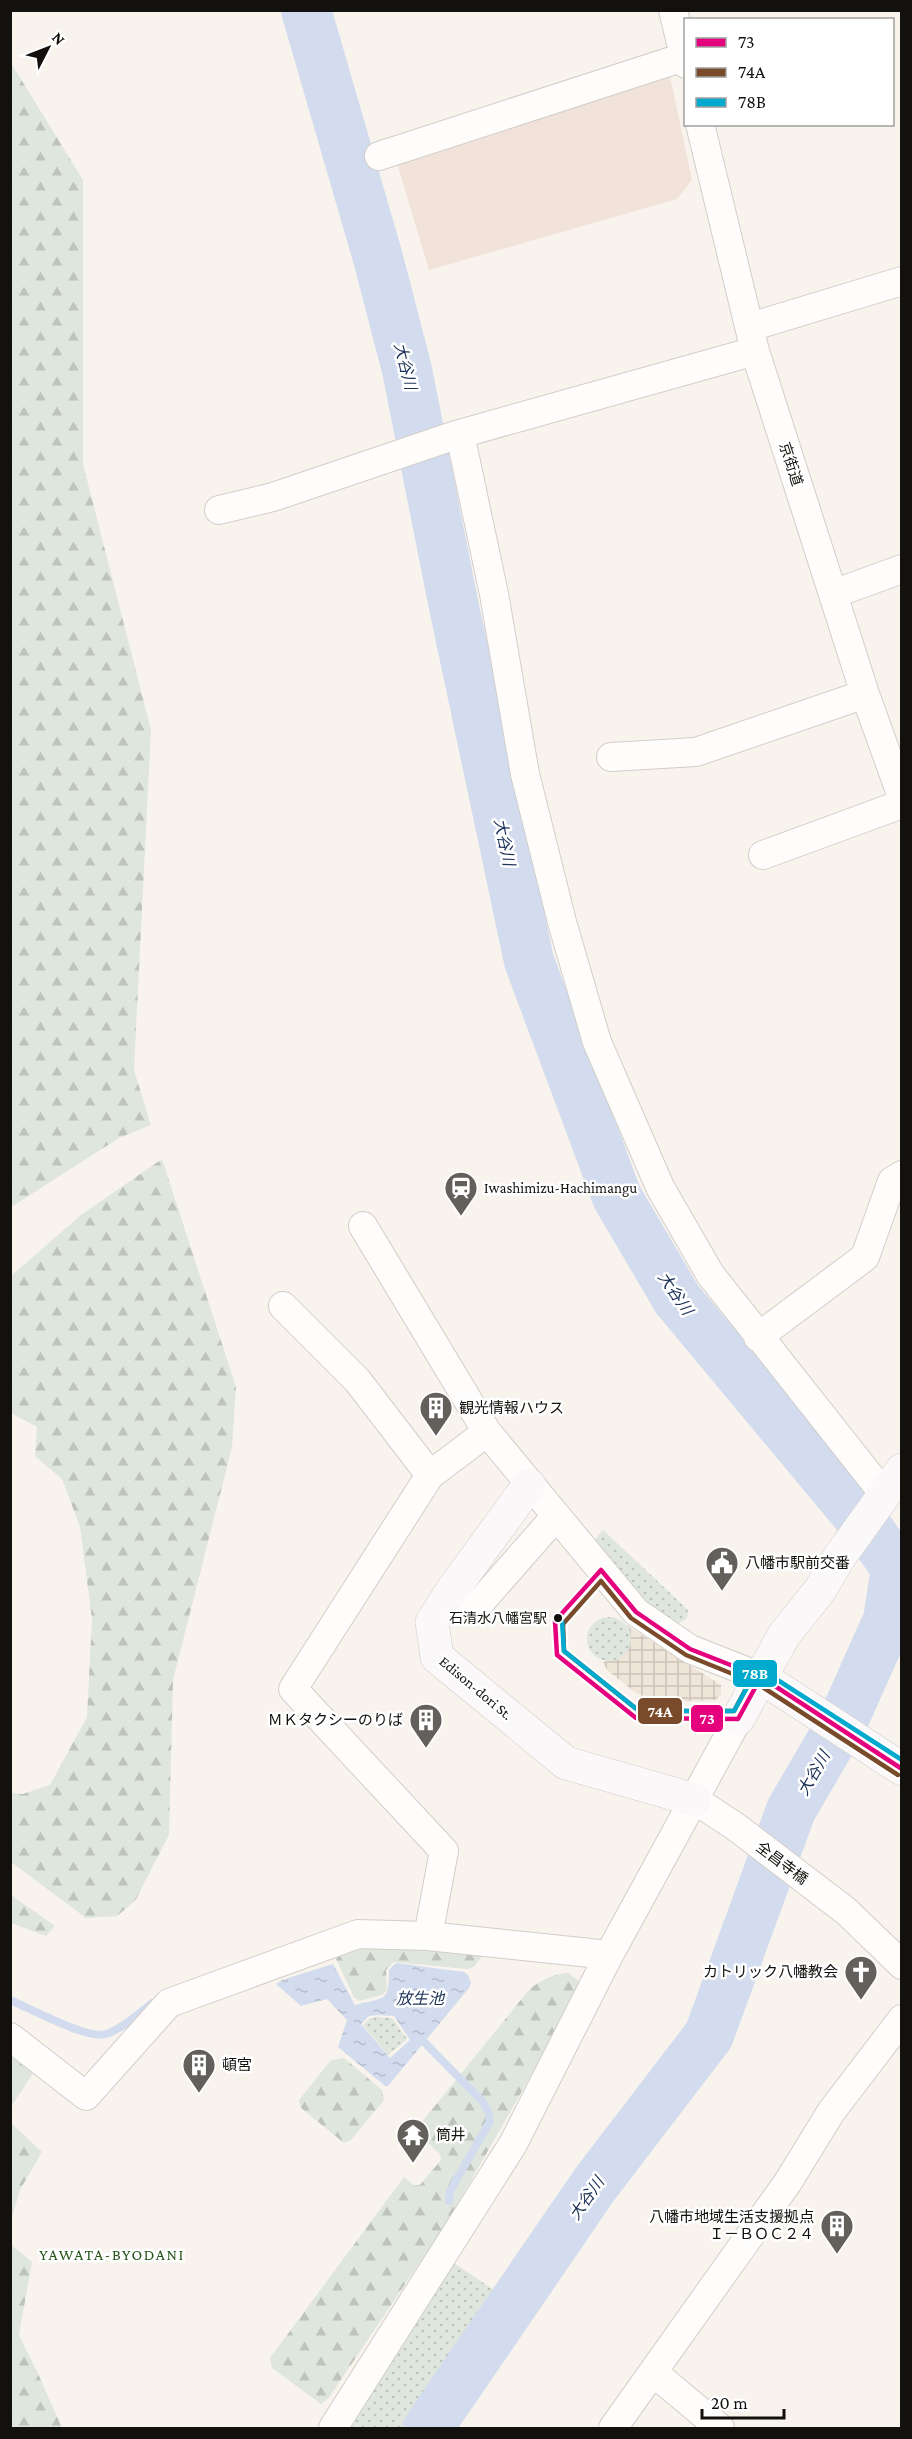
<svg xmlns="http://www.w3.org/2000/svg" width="912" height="2439" font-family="'Crimson Pro','Noto Sans JP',serif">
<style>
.commercial{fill:#f2e3da}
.industrial{fill:url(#industrial-grid)}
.green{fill:url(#green-dots)}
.forest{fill:url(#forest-firs)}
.water{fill:url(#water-ripples);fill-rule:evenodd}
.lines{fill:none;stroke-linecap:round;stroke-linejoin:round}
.stream{stroke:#d2dcee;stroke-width:8}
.river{stroke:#d2dcee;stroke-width:50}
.street-casing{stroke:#d2cec9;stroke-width:30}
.secondary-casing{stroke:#d2cec9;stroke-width:34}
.street{stroke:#fefdfc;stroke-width:28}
.secondary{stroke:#faf8f9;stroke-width:33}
.bus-1-casing{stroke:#fff;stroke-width:9}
.bus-2-casing{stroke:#fff;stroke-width:9}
.bus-3-casing{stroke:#fff;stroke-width:9}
.bus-1{stroke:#e5007d;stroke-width:4.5}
.bus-2{stroke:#7a4b2a;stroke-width:4.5}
.bus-3{stroke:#00a9ce;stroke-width:4.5}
.bus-dot{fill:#13110d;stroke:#fff;stroke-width:2}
.labels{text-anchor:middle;stroke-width:5;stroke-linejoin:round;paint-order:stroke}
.bus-label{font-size:14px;fill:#13110d;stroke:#fff;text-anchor:end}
.street-label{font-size:15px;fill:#13110d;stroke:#fff}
.poi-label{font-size:15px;fill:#13110d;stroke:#fff;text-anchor:start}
.water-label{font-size:16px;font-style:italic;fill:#1b3157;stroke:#fff}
.neighbourhood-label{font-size:16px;letter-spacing:1.5px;fill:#29561d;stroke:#fff}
.line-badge{stroke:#fff;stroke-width:2}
.badge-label{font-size:16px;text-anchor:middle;font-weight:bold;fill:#fff}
</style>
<defs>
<pattern id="industrial-grid" width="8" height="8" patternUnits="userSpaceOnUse" patternTransform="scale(1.5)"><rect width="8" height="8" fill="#efe5d9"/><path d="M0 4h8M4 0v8" fill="none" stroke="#ccc3b9"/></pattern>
<pattern id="green-dots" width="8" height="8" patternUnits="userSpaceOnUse" patternTransform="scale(1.5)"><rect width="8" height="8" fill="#dee6dd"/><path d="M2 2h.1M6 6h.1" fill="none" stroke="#bec4bc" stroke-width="1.8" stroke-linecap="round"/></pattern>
<pattern id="forest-firs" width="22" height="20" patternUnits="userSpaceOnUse" patternTransform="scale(1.5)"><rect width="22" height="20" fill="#dee6dd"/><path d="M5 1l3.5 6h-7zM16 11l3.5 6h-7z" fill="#bec4bc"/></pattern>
<pattern id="water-ripples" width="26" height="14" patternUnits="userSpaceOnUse" patternTransform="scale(1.5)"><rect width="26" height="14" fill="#d2dcee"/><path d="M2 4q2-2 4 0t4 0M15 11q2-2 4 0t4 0" fill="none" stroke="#b3bccb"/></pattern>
</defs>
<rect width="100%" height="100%" fill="#f8f3ed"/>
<path class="commercial" d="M 670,76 L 692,180 L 677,199 L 429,270 L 396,160 Z"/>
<path class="industrial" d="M 626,1625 L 721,1685 L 721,1695 L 715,1700 L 675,1702 L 654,1701 L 636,1693 L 607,1670 L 603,1662 L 620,1659 L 630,1633 Z"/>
<path class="green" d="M 603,1530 L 688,1610 L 687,1618 L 676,1625 L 639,1596 L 594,1541 Z
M587 1639a22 22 0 1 1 44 0a22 22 0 1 1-44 0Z
M 378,2017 L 392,2018 L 407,2039 L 388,2055 L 363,2025 L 370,2018 Z
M 454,2263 L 498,2293 L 408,2428 L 344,2428 Z"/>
<path class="forest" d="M 11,63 L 83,180 L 83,464 L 151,730 L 134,1070 L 151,1125 L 119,1138 L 11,1207 Z
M 162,1159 L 236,1387 L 232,1447 L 173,1680 L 169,1835 L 135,1901 L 117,1916 L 86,1918 L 11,1862 L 11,1793 L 23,1794 L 50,1785 L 87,1717 L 92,1619 L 80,1527 L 62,1479 L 35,1456 L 37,1427 L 11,1413 L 11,1276 L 81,1215 Z
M 11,1895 L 55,1926 L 46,1936 L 11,1923 Z
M 371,1948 L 479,1951 L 482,1956 L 474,1967 L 468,1969 L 394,1962 L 386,1970 L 387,1990 L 382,1995 L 359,2001 L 354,1997 L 336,1959 C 344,1949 359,1949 371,1948 Z
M 568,1973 L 579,1981 L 543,2054 L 451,2216 L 328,2399 L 321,2404 L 272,2368 L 270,2358 L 404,2177 L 414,2185 L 420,2185 L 441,2160 L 440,2154 L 418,2134 L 417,2128 L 528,1991 C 538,1981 553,1974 568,1973 Z
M 11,2051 L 35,2070 L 11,2107 Z
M 344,2058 L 382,2090 L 384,2100 L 351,2140 L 344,2143 L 301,2108 L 299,2100 L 331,2060 Z
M 11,2123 L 42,2152 L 20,2190 L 11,2220 Z
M 10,2244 L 32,2262 L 19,2335 L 40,2378 L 62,2428 L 11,2428 Z"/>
<path class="water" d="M 396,1963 L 464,1972 L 468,1975 L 471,1983 L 469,1988 L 388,2086 L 385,2086 L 338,2047 L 347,2020 L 327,1999 L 301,2006 L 276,1984 L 282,1980 L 333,1964 L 355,2005 C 385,1997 389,2003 389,1970 ZM 377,2015 L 394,2016 L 410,2040 L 390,2058 L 361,2024 L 369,2016 Z"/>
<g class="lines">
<path class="stream" d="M 10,2000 C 29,2008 88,2040 106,2034 C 120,2030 140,2013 152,2003
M 424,2042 L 482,2101 L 488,2111 L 490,2121 L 450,2191 L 449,2201"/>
<path class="river" d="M 306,10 L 378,258 L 407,370 L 453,602 L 529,961 L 617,1197 L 677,1299 L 867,1527 L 896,1568 L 888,1620 L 843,1721 L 791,1810 L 709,2035 L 595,2184 L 428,2428"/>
<g class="street-casing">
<path id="street" d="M 673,10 L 686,64
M 700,124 L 755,351 L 865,694 L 902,797
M 379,156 L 684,57
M 750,327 L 902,281
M 460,434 L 494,594 L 525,774 L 562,922 L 597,1042 L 660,1187 L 710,1274 L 884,1494
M 219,510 L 273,497 L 456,435 L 755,351
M 833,594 L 902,569
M 611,757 L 696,752 L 865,694
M 763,855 L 902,804
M 363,1226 L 487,1432 L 636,1612 L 690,1649 L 761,1677
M 283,1306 L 357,1380 L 430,1475
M 758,1337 L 865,1257 L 892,1181 L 902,1175
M 451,1592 L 469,1606 L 479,1604 L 556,1516
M 695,1800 L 736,1827 L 846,1911 L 902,1965
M 428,1936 L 444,1851 L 293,1689 L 430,1475 L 487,1432
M 10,2037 L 86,2096 L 169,2003 L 358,1934 L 428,1936 L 609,1955
M 653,2372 L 720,2428
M 333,2428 L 513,2144 L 609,1955 L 738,1719
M 613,2428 L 788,2182 L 831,2112 L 902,2019"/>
</g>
<g class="secondary-casing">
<path id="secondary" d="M 529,1485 L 451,1592 L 432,1622 L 437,1657 L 566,1763 L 695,1800
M 761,1677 L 902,1769
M 738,1719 L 784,1635 L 820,1590 L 838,1559 L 902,1470"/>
</g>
<use href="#street" class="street"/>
<use href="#secondary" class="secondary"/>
<g class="bus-1-casing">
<path id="bus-1" d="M 601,1570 L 636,1612 L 690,1649 L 761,1677 L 738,1719 L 636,1718 L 557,1655 L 555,1621 Z
M 761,1677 L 902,1769"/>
</g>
<g class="bus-2-casing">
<path id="bus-2" d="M 601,1581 L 631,1618 L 686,1655 L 750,1681 L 734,1711 L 639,1711 L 564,1651 L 563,1624 Z
M 764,1688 L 898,1775"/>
</g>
<g class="bus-3-casing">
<path id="bus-3" d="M 562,1621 L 564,1651 L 639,1711 L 734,1711 L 755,1673 L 762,1670 L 902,1760"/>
</g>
<use href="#bus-1" class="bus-1"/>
<use href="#bus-2" class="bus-2"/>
<use href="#bus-3" class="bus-3"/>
</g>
<defs>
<g id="station-pin" transform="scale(1.725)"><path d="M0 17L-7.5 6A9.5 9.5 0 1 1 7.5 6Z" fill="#63605b" stroke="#fff"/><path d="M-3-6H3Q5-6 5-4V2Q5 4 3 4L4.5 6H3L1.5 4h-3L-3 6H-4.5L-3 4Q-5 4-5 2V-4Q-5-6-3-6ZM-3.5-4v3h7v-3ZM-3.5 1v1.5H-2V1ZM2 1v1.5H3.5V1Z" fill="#fff"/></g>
<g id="building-pin" transform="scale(1.725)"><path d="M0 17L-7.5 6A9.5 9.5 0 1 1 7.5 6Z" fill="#63605b" stroke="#fff"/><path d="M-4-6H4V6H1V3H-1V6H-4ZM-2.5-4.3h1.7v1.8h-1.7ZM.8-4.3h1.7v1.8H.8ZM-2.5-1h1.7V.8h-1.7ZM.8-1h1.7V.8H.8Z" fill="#fff"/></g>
<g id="civic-pin" transform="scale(1.725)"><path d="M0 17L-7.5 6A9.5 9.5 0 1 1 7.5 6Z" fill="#63605b" stroke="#fff"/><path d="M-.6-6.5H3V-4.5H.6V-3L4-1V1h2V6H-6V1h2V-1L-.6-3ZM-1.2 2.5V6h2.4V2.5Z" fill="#fff"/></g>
<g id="church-pin" transform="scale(1.725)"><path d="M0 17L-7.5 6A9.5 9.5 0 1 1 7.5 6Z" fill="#63605b" stroke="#fff"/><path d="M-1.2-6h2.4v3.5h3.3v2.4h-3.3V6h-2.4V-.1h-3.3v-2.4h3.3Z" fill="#fff"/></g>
<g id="temple-pin" transform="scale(1.725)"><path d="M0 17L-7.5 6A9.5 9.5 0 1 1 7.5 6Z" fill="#63605b" stroke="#fff"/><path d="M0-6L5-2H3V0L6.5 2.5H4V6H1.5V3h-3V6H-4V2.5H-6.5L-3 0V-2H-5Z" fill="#fff"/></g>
</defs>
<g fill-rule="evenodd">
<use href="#station-pin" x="461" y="1188"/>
<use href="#building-pin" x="436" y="1408"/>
<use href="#civic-pin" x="722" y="1563"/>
<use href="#building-pin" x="426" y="1720"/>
<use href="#church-pin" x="861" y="1972"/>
<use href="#building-pin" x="199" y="2065"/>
<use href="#temple-pin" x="413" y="2135"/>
<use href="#building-pin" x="837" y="2226"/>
</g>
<circle class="bus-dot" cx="558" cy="1618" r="5"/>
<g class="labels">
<g class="bus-label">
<text x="547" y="1623">石清水八幡宮駅</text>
</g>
<g class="street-label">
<text transform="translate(791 464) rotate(72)" y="5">京街道</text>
<text transform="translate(476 1688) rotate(40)" y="5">Edison-dori St.</text>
<text transform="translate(782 1863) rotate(37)" y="5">全昌寺橋</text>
</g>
<g class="poi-label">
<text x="484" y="1193">Iwashimizu-Hachimangu</text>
<text x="459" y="1413">観光情報ハウス</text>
<text x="745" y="1568">八幡市駅前交番</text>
<text x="403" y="1725" text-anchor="end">ＭＫタクシーのりば</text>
<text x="838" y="1977" text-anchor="end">カトリック八幡教会</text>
<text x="222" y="2070">頓宮</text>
<text x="436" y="2140">筒井</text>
<text x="814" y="2222" text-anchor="end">八幡市地域生活支援拠点<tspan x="814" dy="17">Ｉ－ＢＯＣ２４</tspan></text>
</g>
<g class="water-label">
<text transform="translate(406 366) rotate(76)" y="6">大谷川</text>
<text transform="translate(505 842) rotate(78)" y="6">大谷川</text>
<text transform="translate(676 1293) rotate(56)" y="6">大谷川</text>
<text transform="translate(813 1773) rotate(-60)" y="6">大谷川</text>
<text x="420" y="2004">放生池</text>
<text transform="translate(586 2198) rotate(-55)" y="6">大谷川</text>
</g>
<g class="neighbourhood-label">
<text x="112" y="2260">YAWATA-BYODANI</text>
</g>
</g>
<g class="line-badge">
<rect x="732" y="1659" width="46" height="29" rx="6" fill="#00a9ce"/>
<rect x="637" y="1697" width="46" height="28" rx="6" fill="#7a4b2a"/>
<rect x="690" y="1704" width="34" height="29" rx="6" fill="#e5007d"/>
</g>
<g class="badge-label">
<text x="755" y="1679">78B</text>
<text x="660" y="1717">74A</text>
<text x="707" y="1724">73</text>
</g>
<rect width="912" height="2439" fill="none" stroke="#13110d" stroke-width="24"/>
<rect x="684" y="18" width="210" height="108" fill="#ffffff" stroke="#a1a09e" stroke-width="1.5"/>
<rect x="696" y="38" width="30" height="9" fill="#e5007d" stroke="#a1a09e" stroke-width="1.5"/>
<text x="738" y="48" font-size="18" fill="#13110d">73</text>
<rect x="696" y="68" width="30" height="9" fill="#7a4b2a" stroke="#a1a09e" stroke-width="1.5"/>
<text x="738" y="78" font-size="18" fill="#13110d">74A</text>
<rect x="696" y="98" width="30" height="9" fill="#00a9ce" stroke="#a1a09e" stroke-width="1.5"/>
<text x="738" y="108" font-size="18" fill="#13110d">78B</text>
<g transform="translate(48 48) rotate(48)" stroke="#ffffff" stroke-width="4.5" paint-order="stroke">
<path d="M0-4.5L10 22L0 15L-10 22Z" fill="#13110d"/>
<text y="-9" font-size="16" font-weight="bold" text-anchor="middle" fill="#13110d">N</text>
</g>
<path d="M702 2409v9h82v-9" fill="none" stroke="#13110d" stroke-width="3"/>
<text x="711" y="2409" font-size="18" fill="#13110d" stroke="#ffffff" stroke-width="4.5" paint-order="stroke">20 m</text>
</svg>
